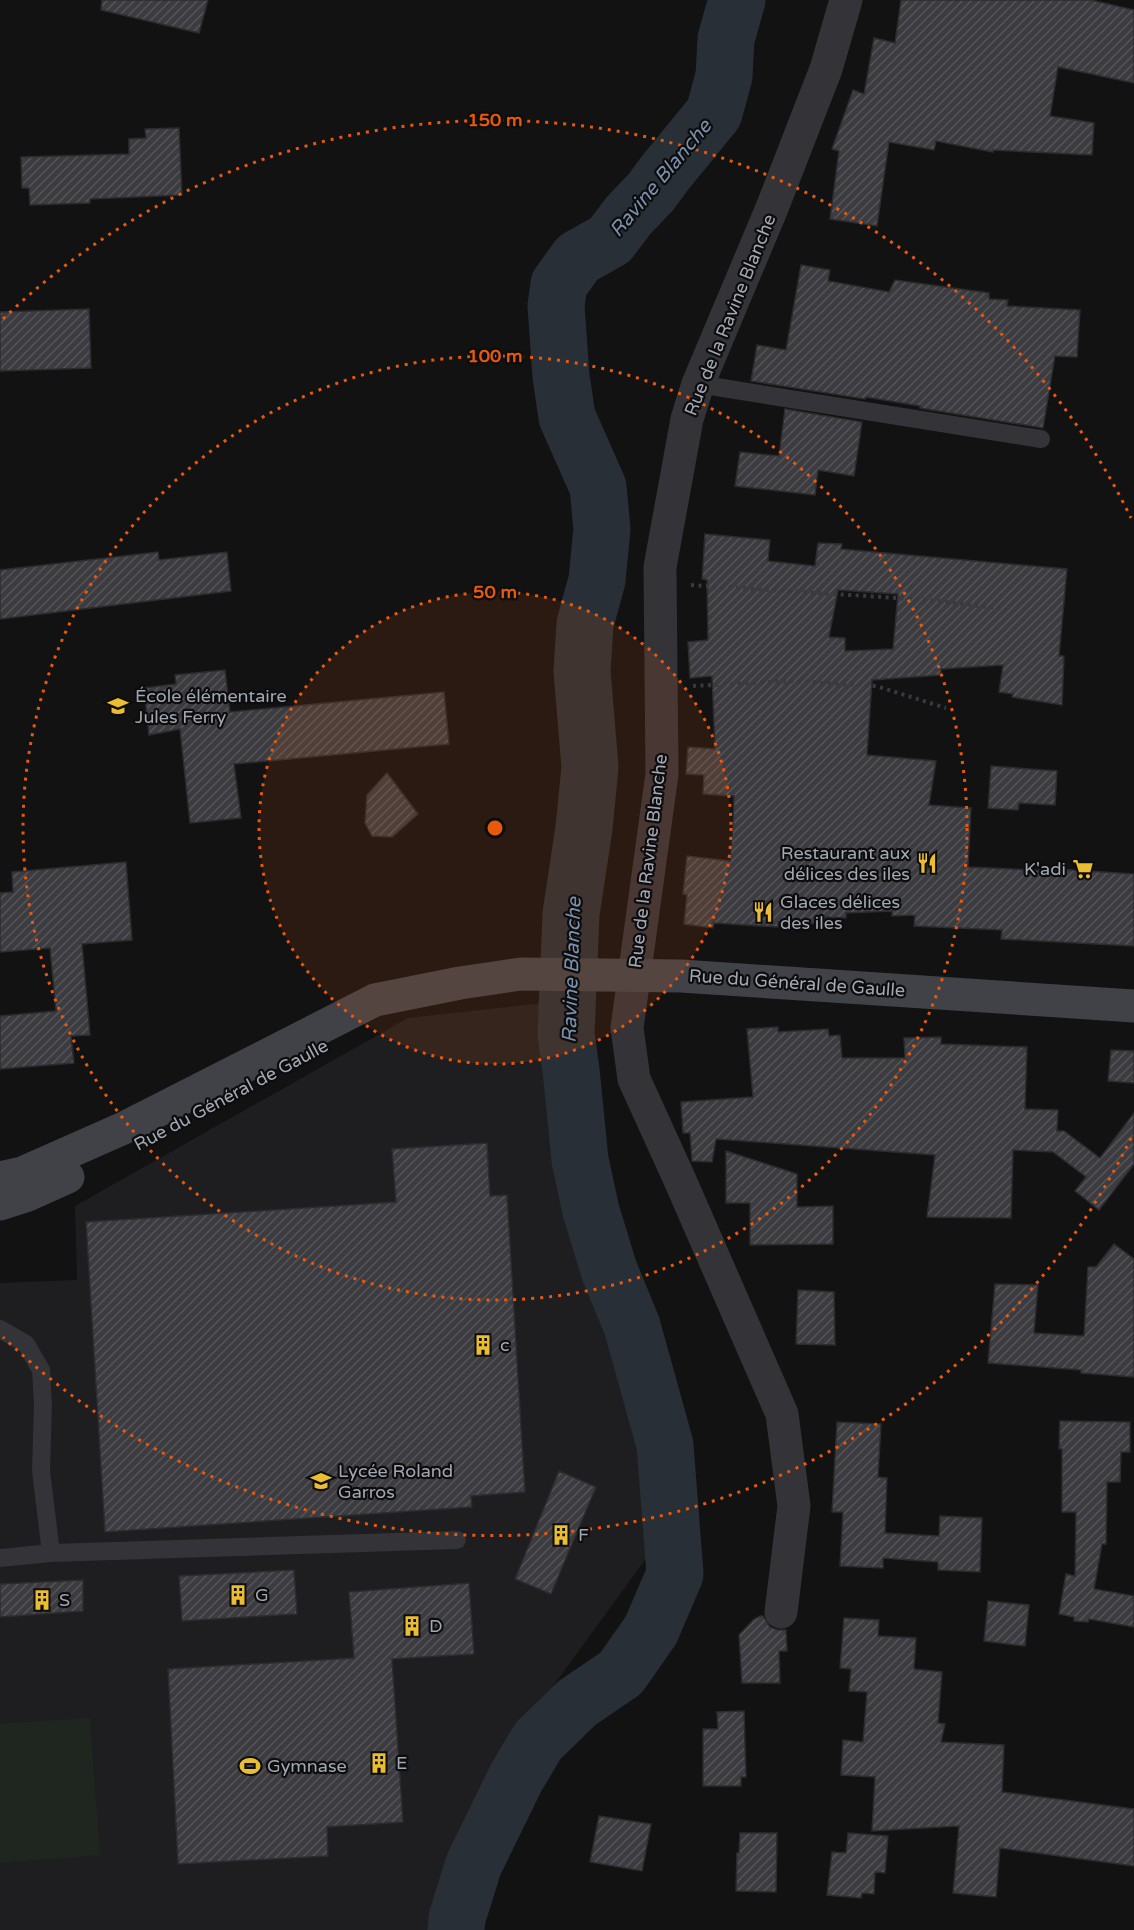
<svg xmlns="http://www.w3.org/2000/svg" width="1134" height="1930" font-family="'Varela Round',sans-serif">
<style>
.built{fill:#1e1e20}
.grass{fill:#1e261f}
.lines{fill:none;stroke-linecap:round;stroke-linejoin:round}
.river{stroke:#282f36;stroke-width:57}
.building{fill:url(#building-hatch);stroke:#2c2c2f;stroke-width:1.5;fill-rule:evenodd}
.path{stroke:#393a3f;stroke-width:4;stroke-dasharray:3 4.5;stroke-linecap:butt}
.lane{stroke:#333338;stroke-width:18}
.street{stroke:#333338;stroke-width:33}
.secondary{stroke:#414248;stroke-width:33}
.ring{fill:none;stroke:#e8590c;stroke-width:3;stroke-dasharray:3 6}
.labels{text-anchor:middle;stroke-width:4.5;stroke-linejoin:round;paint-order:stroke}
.street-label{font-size:18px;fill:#a3a7b3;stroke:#0d0d0e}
.poi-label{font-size:18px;fill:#a3a7b3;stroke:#0d0d0e;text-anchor:start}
.water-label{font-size:20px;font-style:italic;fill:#7b91ae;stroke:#0d0d0e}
.centre{fill:#e8590c;stroke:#0d0d0e;stroke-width:3}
.ring-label{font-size:18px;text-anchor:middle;font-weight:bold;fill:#e8590c;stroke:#0d0d0e;stroke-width:4.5;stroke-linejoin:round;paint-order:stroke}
</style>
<defs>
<pattern id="building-hatch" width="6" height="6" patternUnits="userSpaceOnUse" patternTransform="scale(1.5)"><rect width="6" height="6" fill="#3c3c40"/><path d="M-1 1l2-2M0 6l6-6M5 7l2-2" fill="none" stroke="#555559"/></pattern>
</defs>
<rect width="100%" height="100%" fill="#121213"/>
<path class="built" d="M 544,1003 L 565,1188 L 635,1409 L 650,1553 L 522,1729 L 448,1861 L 441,1930 L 0,1930 L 0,1283 L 77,1280 L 75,1206 L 408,1018 Z"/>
<path class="grass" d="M 90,1718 L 100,1855 L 0,1863 L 0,1724 Z"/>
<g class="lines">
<path class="river" d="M 456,1930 L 457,1918 L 474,1864 L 516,1778 L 538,1741 L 577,1703 L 621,1673 L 651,1630 L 675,1574 L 665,1445 L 632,1326 L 609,1270 L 591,1211 L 580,1160 L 571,1070 L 566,1034 L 571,914 L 584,828 L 590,767 L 582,671 L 585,624 L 597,580 L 602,529 L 598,487 L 567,417 L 561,376 L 556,306 L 559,284 L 578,258 L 610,240 L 629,215 L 651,192 L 665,173 L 714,113 L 724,76 L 726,39 L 737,0"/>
</g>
<path class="building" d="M 102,0 L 208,0 L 199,33 L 101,10 Z
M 901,0 L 1091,0 L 1134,10 L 1134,83 L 1058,67 L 1050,116 L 1094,123 L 1092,155 L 993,150 L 993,152 L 936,141 L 934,150 L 889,142 L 877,226 L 830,219 L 839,151 L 832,149 L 853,90 L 864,94 L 874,38 L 895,43 Z
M 179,128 L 182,195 L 90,199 L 90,203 L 30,205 L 29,188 L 22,188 L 21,157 L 129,154 L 129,139 L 146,138 L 145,129 Z
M 801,265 L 830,270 L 828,281 L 889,292 L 895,280 L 989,293 L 989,299 L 1008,300 L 1007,306 L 1080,310 L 1077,357 L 1055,356 L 1043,428 L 920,408 L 920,406 L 866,397 L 865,399 L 751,381 L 757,345 L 786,350 Z
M 89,309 L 91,368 L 0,371 L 0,312 Z
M 785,409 L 862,422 L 854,476 L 818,470 L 815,495 L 735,486 L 740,452 L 779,456 Z
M 705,534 L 770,540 L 768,561 L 815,566 L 818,543 L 842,544 L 841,549 L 1067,569 L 1059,656 L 1064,656 L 1062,705 L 1012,697 L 1013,694 L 999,692 L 1003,665 L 941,669 L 941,675 L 872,680 L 867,755 L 936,761 L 929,805 L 971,808 L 968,867 L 1056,871 L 1057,869 L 1134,874 L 1134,946 L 1001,939 L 1002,930 L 914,926 L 915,915 L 892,916 L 892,911 L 846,913 L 846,918 L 826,917 L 826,924 L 778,922 L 778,927 L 714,923 L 713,928 L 684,924 L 687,895 L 683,894 L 687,856 L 730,861 L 733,824 L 734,796 L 703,794 L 704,775 L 686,774 L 688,747 L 715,749 L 712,676 L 690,678 L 688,642 L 708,640 L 707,580 L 702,579 ZM 838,590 L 898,594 L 893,649 L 845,651 L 845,638 L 829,637 Z
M 158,552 L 159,560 L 227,552 L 231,591 L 0,619 L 0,570 Z
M 225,670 L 230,712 L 444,692 L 449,744 L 234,764 L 241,818 L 190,823 L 180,729 L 149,735 L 144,688 L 176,684 L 175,675 Z
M 991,766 L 1057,771 L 1055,805 L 1019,803 L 1018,810 L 988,808 Z
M 387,773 L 418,814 L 392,837 L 372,836 L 365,823 L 367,795 Z
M 126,862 L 132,940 L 82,944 L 90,1035 L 71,1036 L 74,1063 L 0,1069 L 0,1016 L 56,1011 L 50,948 L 0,952 L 0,893 L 13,892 L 12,872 Z
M 778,1027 L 778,1032 L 828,1029 L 829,1036 L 840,1035 L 842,1058 L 905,1058 L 904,1038 L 941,1037 L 941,1044 L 1027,1047 L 1025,1109 L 1058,1110 L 1057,1131 L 1064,1131 L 1100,1158 L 1134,1113 L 1134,1164 L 1099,1210 L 1075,1191 L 1086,1177 L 1053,1152 L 1013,1150 L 1011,1218 L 927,1217 L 935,1155 L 716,1139 L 712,1162 L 692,1161 L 690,1133 L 683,1133 L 681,1102 L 753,1097 L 747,1029 Z
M 1111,1050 L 1134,1051 L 1134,1083 L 1108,1081 Z
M 487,1143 L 490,1196 L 507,1195 L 525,1492 L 471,1496 L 472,1507 L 105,1532 L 86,1222 L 396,1202 L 392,1149 Z
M 726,1151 L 797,1174 L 797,1207 L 833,1206 L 833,1244 L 750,1245 L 750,1203 L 726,1203 Z
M 1114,1244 L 1134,1259 L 1134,1377 L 1081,1373 L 1081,1370 L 988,1363 L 995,1284 L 1038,1285 L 1034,1333 L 1084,1336 L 1088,1267 L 1096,1267 Z
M 798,1290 L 834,1292 L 835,1345 L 796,1344 Z
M 1060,1421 L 1130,1422 L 1130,1452 L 1121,1452 L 1120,1482 L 1107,1482 L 1106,1544 L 1102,1544 L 1094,1589 L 1134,1596 L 1134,1627 L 1089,1619 L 1088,1622 L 1074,1621 L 1074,1617 L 1059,1614 L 1066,1574 L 1075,1576 L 1076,1512 L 1062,1512 L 1062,1449 L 1059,1449 Z
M 837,1422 L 881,1424 L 878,1477 L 887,1478 L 885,1533 L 939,1536 L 940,1516 L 982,1518 L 980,1572 L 938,1570 L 938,1562 L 883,1558 L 883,1568 L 840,1566 L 843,1512 L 832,1512 Z
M 559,1471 L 596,1487 L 551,1594 L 515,1579 Z
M 294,1570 L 297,1614 L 182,1621 L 179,1576 Z
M 83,1580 L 83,1611 L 0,1617 L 0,1584 Z
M 469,1583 L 474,1654 L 392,1659 L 403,1822 L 327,1827 L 328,1856 L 178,1864 L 168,1669 L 354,1658 L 349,1592 Z
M 988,1601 L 1029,1605 L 1025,1646 L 984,1641 Z
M 760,1616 L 763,1616 L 770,1627 L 778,1630 L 786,1630 L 787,1651 L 779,1651 L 780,1683 L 742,1683 L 739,1635 L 753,1620 Z
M 844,1618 L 879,1620 L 878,1636 L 916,1638 L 914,1669 L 942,1672 L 938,1723 L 945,1724 L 941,1742 L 1004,1745 L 1002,1792 L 1134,1809 L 1134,1866 L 1000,1848 L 996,1897 L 953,1893 L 959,1826 L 872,1831 L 875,1777 L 841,1775 L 843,1740 L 863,1742 L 867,1692 L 849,1691 L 851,1669 L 840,1668 Z
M 744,1711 L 746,1777 L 741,1777 L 741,1786 L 703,1786 L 703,1729 L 718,1729 L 717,1712 Z
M 599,1816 L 651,1824 L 642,1871 L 590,1862 Z
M 740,1833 L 777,1833 L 776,1892 L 736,1891 L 737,1853 L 739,1853 Z
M 848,1833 L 888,1836 L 885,1873 L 875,1872 L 874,1894 L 862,1893 L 861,1898 L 827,1895 L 832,1852 L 846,1853 Z"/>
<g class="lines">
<path class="path" d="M 691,585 L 929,600 L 1006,609
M 693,686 L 791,681 L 876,686 L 946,708"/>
<path class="lane" d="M 698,384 L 1041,439
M 0,1329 L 26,1344 L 41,1370 L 43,1404 L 41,1471 L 51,1553 L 0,1558
M 51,1553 L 457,1540"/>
<path class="street" d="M 781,1612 L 794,1506 L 782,1414 L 679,1178 L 634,1079 L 627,1028 L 662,774 L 660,567 L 687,419 L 698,384 L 772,208 L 826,69 L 846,0"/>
<path class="secondary" d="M 0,1178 L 22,1173 L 126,1127 L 375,1000 L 460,983 L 521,974 L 681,976 L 1134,1006
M 0,1204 L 28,1195 L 68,1177"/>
</g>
<circle cx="495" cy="828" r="236" fill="#e8590c" fill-opacity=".12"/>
<g class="ring">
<circle cx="495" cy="828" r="236"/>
<circle cx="495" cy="828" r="472"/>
<path d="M1131 1138A708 708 0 0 1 3 1337M3 319A708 708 0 0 1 1131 518"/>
</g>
<defs>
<g id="school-bare" transform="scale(1.62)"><path d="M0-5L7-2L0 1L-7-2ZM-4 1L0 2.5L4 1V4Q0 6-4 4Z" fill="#ebbe31" stroke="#0d0d0e" stroke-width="2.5" paint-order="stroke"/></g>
<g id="restaurant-bare" transform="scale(1.62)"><path d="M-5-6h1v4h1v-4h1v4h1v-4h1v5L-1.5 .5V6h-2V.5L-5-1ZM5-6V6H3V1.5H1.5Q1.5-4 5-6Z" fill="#ebbe31" stroke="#0d0d0e" stroke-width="2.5" paint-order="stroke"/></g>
<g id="supermarket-bare" transform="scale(1.62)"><path d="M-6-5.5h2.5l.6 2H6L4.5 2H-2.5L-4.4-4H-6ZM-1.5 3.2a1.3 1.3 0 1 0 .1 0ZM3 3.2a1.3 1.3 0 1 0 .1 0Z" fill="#ebbe31" stroke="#0d0d0e" stroke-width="2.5" paint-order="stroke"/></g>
<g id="building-bare" transform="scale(1.62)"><path d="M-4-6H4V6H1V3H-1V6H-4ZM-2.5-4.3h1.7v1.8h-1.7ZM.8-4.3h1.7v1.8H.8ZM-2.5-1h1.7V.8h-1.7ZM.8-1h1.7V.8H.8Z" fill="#ebbe31" stroke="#0d0d0e" stroke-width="2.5" paint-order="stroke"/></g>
<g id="stadium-bare" transform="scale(1.62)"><path d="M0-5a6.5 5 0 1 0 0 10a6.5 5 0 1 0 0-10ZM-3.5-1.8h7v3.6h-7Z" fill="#ebbe31" stroke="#0d0d0e" stroke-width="2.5" paint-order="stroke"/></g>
</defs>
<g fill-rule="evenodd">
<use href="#school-bare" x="118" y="706"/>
<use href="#restaurant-bare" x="927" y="863"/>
<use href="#supermarket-bare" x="1083" y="869"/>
<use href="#restaurant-bare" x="763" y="912"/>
<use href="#building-bare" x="483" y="1345"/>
<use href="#school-bare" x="321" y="1481"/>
<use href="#building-bare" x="561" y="1535"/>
<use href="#building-bare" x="238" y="1595"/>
<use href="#building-bare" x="42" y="1600"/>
<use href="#building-bare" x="412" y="1626"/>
<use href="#building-bare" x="379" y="1763"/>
<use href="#stadium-bare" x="250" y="1766"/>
</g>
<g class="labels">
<g class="street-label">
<text transform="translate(730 315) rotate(-68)" y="6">Rue de la Ravine Blanche</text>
<text transform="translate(648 861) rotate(-83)" y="6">Rue de la Ravine Blanche</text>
<text transform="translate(797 983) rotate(4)" y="6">Rue du Général de Gaulle</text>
<text transform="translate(231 1095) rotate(-28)" y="6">Rue du Général de Gaulle</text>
</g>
<g class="poi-label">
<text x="135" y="702">École élémentaire<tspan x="135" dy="21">Jules Ferry</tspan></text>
<text x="910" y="859" text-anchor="end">Restaurant aux<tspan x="910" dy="21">délices des iles</tspan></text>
<text x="1066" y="875" text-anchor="end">K'adi</text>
<text x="780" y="908">Glaces délices<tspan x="780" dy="21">des iles</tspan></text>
<text x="500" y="1351">c</text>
<text x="338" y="1477">Lycée Roland<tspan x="338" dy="21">Garros</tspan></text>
<text x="578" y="1541">F</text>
<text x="255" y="1601">G</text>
<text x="59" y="1606">S</text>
<text x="429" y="1632">D</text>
<text x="396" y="1769">E</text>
<text x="267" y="1772">Gymnase</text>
</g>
<g class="water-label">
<text transform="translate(660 178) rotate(-50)" y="7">Ravine Blanche</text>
<text transform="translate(571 970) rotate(-88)" y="7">Ravine Blanche</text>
</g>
</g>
<circle cx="495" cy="828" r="9" class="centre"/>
<g class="ring-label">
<text x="495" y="126">150 m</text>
<text x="495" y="362">100 m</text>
<text x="495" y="598">50 m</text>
</g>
</svg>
